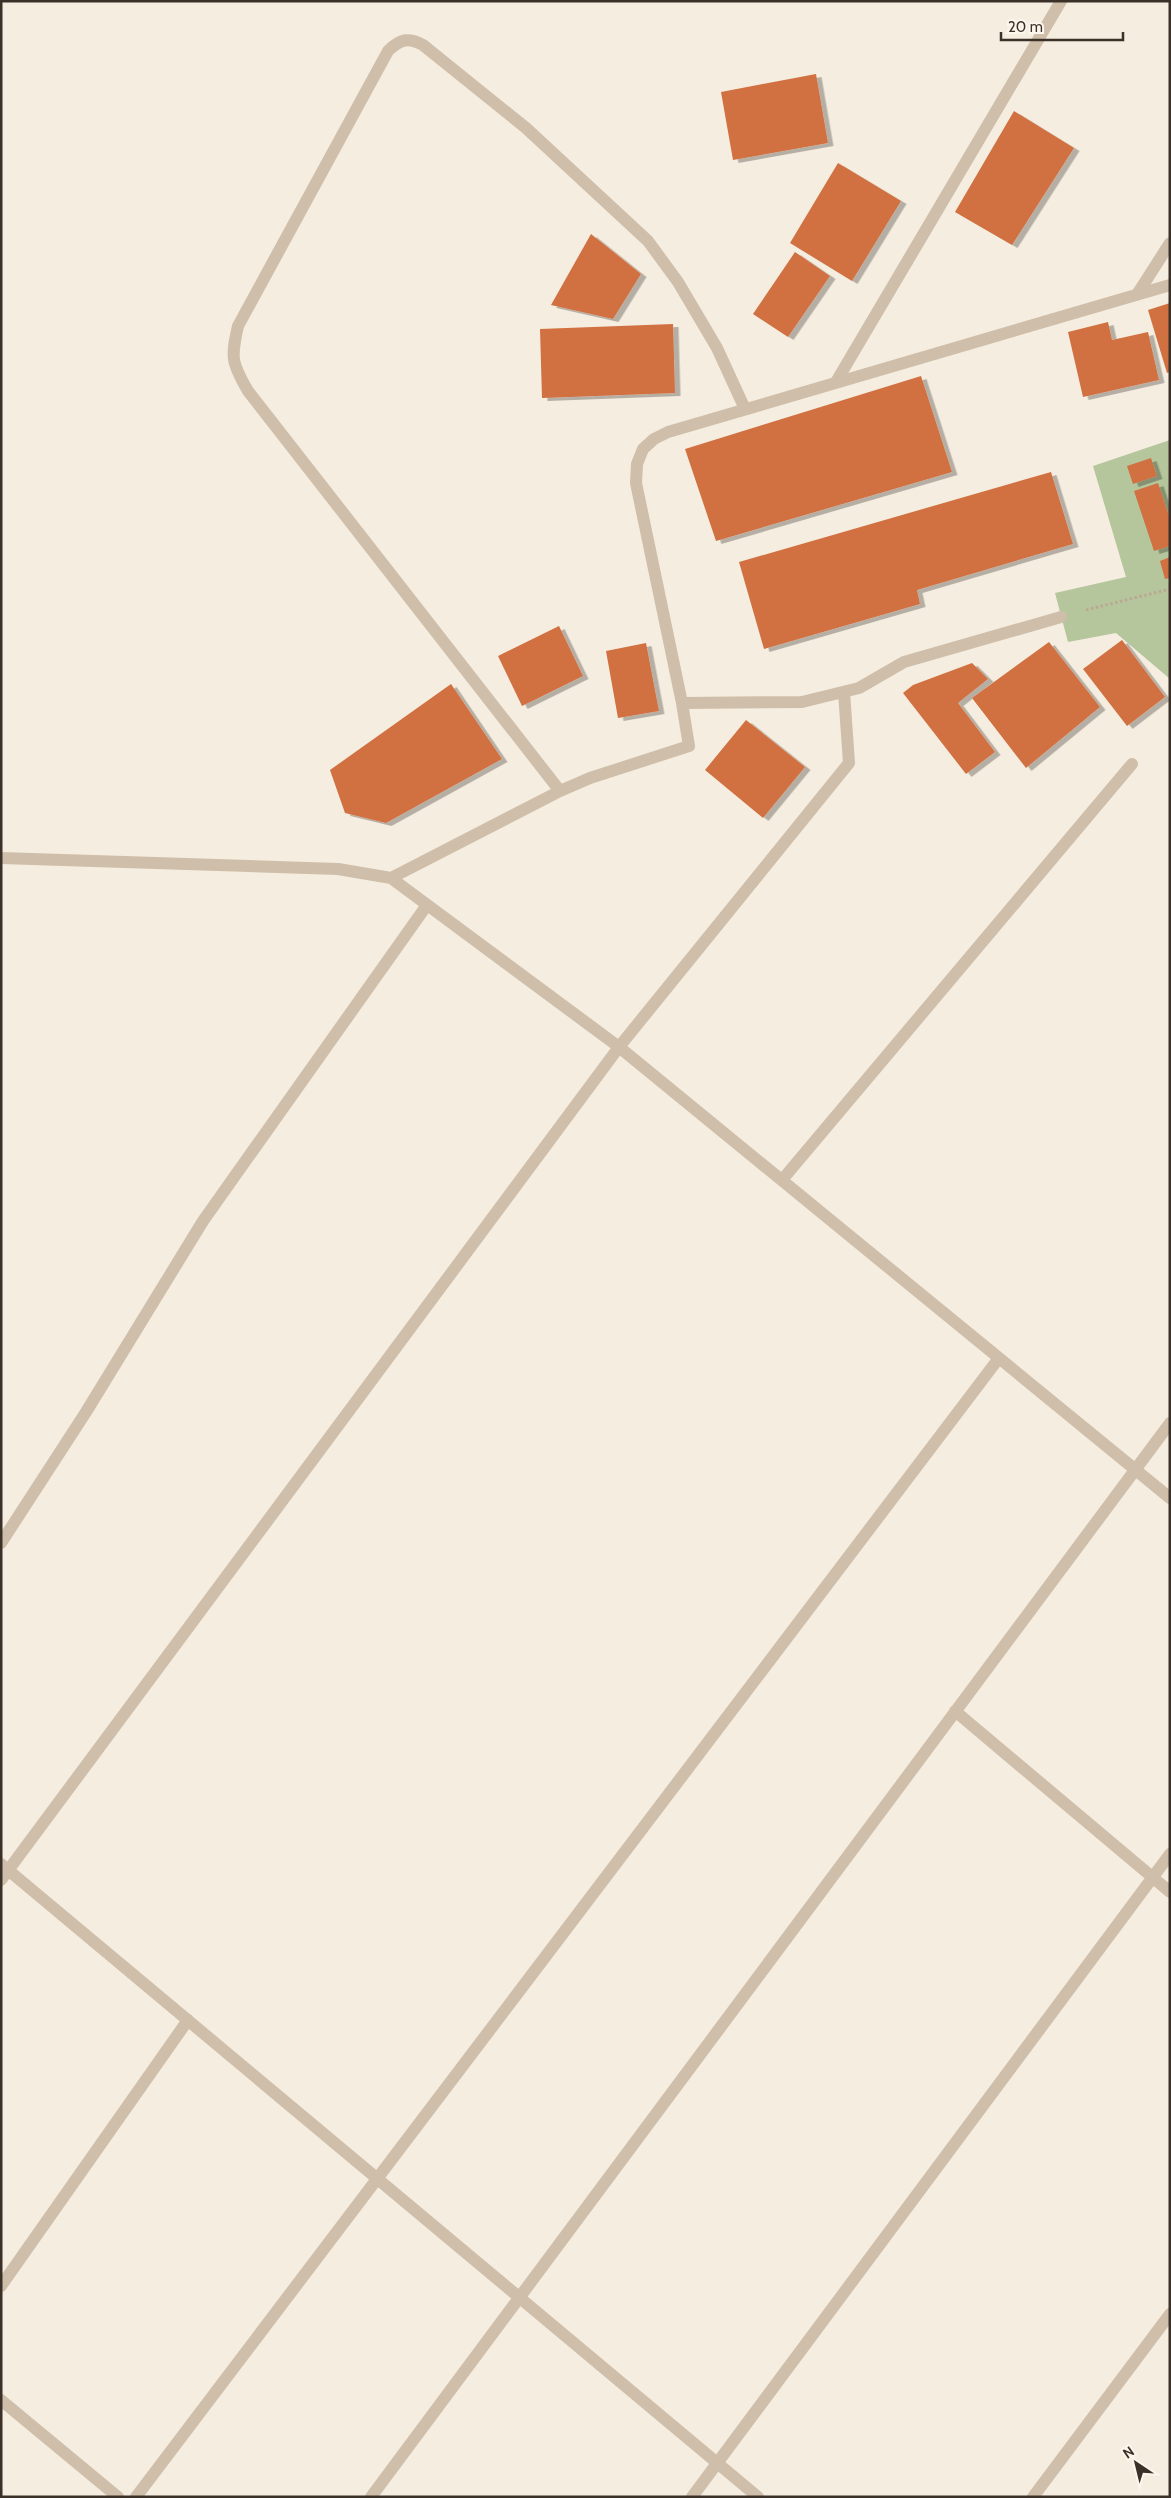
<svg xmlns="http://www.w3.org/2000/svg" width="1171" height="2498" font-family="Cabin,sans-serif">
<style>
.green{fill:#b5c69d}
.building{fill:#d17041;filter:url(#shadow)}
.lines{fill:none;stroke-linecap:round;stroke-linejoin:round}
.path{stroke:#bba893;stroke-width:3;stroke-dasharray:2.5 2.5;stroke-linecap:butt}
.minor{stroke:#cfbea9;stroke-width:12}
</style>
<defs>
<filter id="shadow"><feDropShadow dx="5.5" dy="3" stdDeviation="0" flood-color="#0004"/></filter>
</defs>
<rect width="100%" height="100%" fill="#f5eddf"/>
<path class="green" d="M 1170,440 L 1170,679 L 1116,633 L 1068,642 L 1055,593 L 1126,577 L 1093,466 Z"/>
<path class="building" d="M 816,74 L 828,143 L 733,160 L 721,92 Z
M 1014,111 L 1074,148 L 1012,245 L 955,212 Z
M 838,163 L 901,201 L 852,281 L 790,243 Z
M 591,234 L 641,274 L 613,319 L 551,305 Z
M 795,252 L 830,276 L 788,337 L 753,314 Z
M 1170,303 L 1170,372 L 1167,373 L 1148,310 Z
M 1108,322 L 1112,340 L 1148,332 L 1159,380 L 1083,397 L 1068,332 Z
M 673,324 L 675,393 L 542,398 L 540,329 Z
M 921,376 L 952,472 L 716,541 L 685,449 Z
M 1151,458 L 1157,476 L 1133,484 L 1127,466 Z
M 1051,472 L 1073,544 L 917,590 L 920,604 L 764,649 L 739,562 Z
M 1158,483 L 1170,519 L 1170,546 L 1154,551 L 1134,491 Z
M 1170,557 L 1170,578 L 1165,579 L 1160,561 Z
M 559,626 L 583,676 L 522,706 L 498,656 Z
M 1122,640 L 1165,697 L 1127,726 L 1083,669 Z
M 1049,642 L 1100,707 L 1026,768 L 972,698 Z
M 646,643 L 659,711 L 618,718 L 606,651 Z
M 972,663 L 988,679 L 958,703 L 995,752 L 966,774 L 903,693 L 913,685 Z
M 451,684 L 502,759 L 386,823 L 345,813 L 330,770 Z
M 746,720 L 805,767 L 763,818 L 705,770 Z"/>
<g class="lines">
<path class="path" d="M 1086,610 L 1170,589"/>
<path class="minor" d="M 1138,293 L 1170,243
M 836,382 L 1061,1
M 682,703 L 802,702 L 859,688 L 904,662 L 1061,617
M 560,791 L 248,391 C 231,362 231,357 238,326 L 388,51 C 400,39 408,37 423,45 L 526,128 L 648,241 L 678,282 L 717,348 L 745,409
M 1,858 L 338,869 L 391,878 L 619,1047 L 1170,1498
M 391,878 L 560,791 L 590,778 L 689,746 L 682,703 L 636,483 L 637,464 L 643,449 L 654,439 L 668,432 L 1170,285
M 782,1180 L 1132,764
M 1,1543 L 86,1412 L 203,1221 L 427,905
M 955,1711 L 1170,1892
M 1,1864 L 758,2497
M 1,1880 L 619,1047 L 849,763 L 844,692
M 1,2286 L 188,2020
M 1,2400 L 118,2497
M 136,2497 L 999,1358
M 371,2497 L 1170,1423
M 692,2497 L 1170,1854
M 1033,2497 L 1170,2314"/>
</g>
<rect width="1171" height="2498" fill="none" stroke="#3c3129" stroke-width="5"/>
<g transform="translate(1136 2463) rotate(325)" stroke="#fcf6ec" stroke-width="4" paint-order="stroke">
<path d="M0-4L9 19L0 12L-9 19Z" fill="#3c3129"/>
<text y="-8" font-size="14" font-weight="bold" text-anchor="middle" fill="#3c3129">N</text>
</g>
<path d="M1001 32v8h122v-8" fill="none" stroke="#3c3129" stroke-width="2.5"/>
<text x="1008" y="32" font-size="15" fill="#3c3129" stroke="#fcf6ec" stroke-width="4" paint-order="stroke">20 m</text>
</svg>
